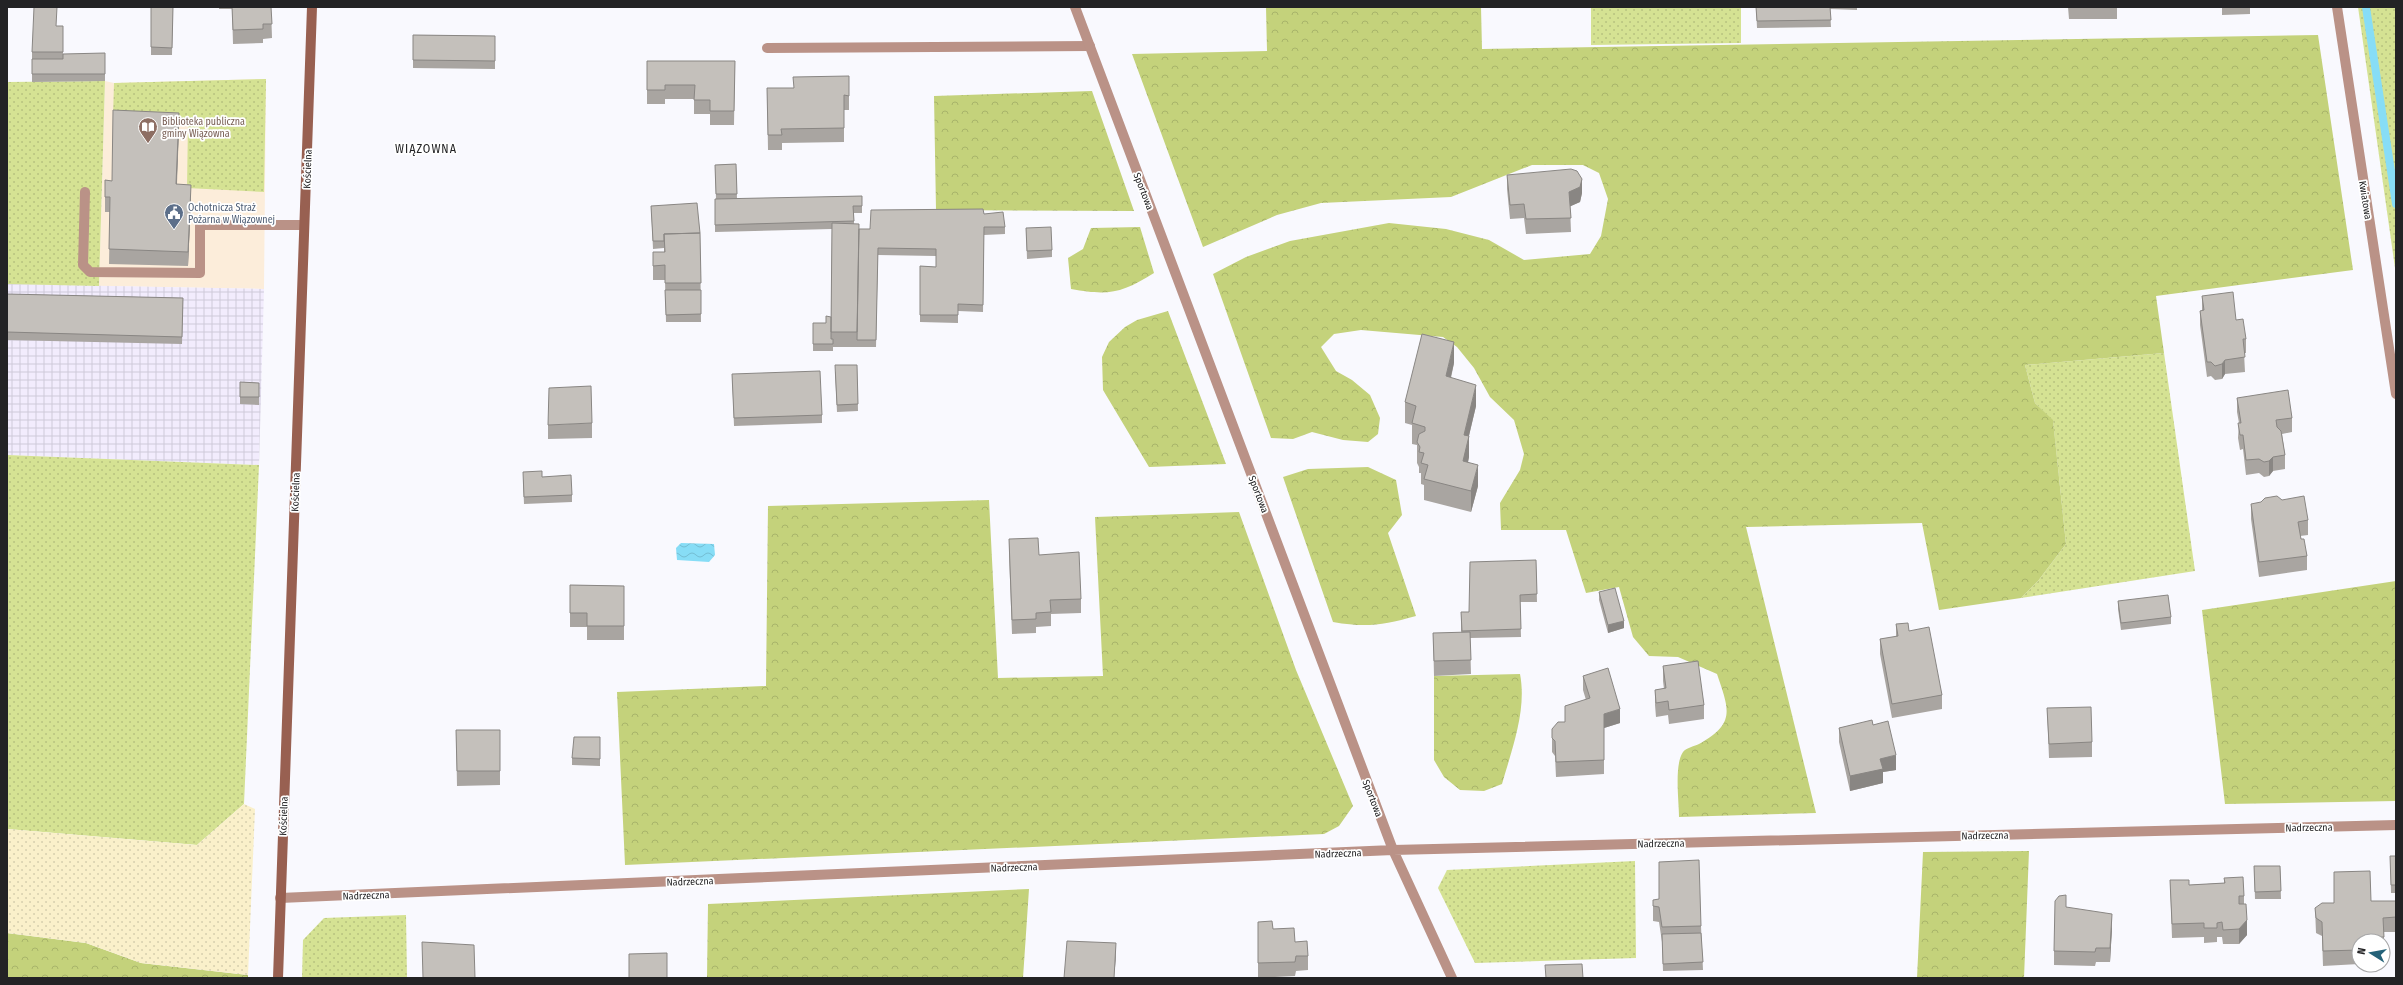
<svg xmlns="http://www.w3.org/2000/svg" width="2403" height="985" font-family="'Fira Sans Condensed',sans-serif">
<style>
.commercial{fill:#fcedda}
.industrial{fill:url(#industrial-grid)}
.grass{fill:url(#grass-dots)}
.forest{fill:url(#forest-crowns)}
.sand{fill:url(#sand-dots)}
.water{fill:url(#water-waves)}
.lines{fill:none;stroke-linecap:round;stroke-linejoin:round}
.stream{stroke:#87ddf6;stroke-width:8}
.lane{stroke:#ba9287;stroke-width:10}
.street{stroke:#ba9287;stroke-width:10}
.secondary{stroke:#986051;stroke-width:10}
.wall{fill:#a9a5a1}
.shaded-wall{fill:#898683}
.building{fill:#c4c0bb;stroke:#898683}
.labels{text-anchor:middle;stroke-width:3.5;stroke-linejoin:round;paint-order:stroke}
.education-label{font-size:10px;fill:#785e54;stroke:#fff;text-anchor:start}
.street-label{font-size:10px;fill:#232325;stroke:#fff}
.service-label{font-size:10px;fill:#4e5e75;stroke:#fff;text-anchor:start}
.quarter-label{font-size:12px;letter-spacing:1px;fill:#232325;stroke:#fff}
</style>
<defs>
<pattern id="industrial-grid" width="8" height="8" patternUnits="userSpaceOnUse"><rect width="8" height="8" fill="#f2ecfd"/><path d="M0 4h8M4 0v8" fill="none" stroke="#cfcad9"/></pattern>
<pattern id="grass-dots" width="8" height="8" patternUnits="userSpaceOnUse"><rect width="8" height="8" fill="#d5e293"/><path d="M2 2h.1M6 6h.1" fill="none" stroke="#b7c27f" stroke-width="1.8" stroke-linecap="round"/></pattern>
<pattern id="forest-crowns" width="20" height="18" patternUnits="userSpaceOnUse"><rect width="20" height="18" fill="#c4d27b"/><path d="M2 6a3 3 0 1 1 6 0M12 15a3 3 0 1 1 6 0" fill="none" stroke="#a8b46a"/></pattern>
<pattern id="sand-dots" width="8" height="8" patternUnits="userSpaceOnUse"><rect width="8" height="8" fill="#faf0ca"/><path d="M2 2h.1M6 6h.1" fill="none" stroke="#d6cead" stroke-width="1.8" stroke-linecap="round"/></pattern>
<pattern id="water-waves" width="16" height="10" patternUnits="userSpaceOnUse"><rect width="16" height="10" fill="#87ddf6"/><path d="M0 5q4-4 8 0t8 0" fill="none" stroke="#74bdd3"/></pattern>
</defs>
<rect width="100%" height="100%" fill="#f9f9fe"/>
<path class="commercial" d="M 266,79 L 264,289 L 99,286 L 105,81 L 114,83 Z"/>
<path class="industrial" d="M 7,284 L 264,289 L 259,465 L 7,455 Z"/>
<path class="grass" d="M 1591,7 L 1741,7 L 1741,43 L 1591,45 Z
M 2358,7 L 2396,7 L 2396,275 Z
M 266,79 L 264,192 L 187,188 L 188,122 L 113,118 L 114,83 Z
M 105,81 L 99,286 L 7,284 L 7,82 Z
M 2164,353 L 2195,571 L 2021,598 L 2038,581 L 2066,544 L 2053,421 L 2035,403 L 2025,365 Z
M 7,455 L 259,465 L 244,804 L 197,845 L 7,829 Z
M 1635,861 L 1636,958 L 1475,963 L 1438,888 L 1447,870 Z
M 406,915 L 407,978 L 302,978 L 303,940 L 324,918 Z"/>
<path class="forest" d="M 1266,7 L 1481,7 L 1482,49 L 2318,35 L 2353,270 L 2156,296 L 2164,353 L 2025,365 L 2035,403 L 2053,420 L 2066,544 L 2038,581 L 2021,598 L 1939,610 L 1922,523 L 1746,527 L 1816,813 L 1679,817 C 1679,801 1674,765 1683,752 C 1686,748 1695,746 1699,744 C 1736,723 1729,710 1717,674 L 1678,657 L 1649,656 L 1633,637 L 1619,587 L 1586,593 L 1566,530 L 1501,530 L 1500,503 L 1520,470 L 1524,454 L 1514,420 L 1490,397 L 1474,368 L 1457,347 L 1443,337 L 1361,330 L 1334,334 L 1321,347 L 1336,371 L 1352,380 L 1370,395 L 1380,418 L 1378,434 L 1368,442 L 1343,440 L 1312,432 L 1293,439 L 1271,438 L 1213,274 L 1246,257 L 1290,241 L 1389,223 L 1446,229 L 1489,240 L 1524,260 L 1590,254 L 1601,236 L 1608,199 L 1599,173 L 1583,165 L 1532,165 L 1451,197 L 1321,203 L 1277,215 L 1203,247 L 1132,54 L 1267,51 Z
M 1092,91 L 1134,211 L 936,210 L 934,96 Z
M 1140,227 L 1154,273 C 1122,293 1109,296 1071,289 L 1068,258 L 1083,249 L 1091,228 Z
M 1168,311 L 1226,464 L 1149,467 L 1103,390 L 1102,357 L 1109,342 L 1125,327 L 1137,320 Z
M 1368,467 L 1396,480 L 1402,515 L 1388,533 L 1416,616 C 1383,625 1367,628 1333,622 L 1283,477 L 1308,469 Z
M 989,500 L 998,678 L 1103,676 L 1095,517 L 1239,512 L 1296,670 L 1353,806 L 1339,826 L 1324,834 L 625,865 L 617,692 L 766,686 L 768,506 Z
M 2396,581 L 2396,801 L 2225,804 L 2202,610 Z
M 1520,674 C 1527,710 1512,749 1502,784 L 1484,791 L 1460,790 L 1444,777 L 1434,760 L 1434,676 Z
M 2029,851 L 2024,978 L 1917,978 L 1923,852 Z
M 1029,889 L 1023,978 L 707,978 L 708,904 Z
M 7,933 L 86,943 L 141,963 L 248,975 L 248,978 L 7,978 Z"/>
<path class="sand" d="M 244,804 L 255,809 L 248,975 L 141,963 L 86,943 L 7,933 L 7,829 L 197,845 Z"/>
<path class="water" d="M 681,543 L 714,544 L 715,555 L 709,562 L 677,560 L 676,548 Z"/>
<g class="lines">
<path class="stream" d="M 2366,7 L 2396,204"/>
<path class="lane" d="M 767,48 L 1090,46
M 85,192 L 83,265 L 90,272 L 200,273 L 200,225 L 304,225"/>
<path class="street" d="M 1075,7 L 1393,850 L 1452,978
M 2337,7 L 2396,394
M 280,898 L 1393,850 L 2396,825"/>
<path class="secondary" d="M 278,978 L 312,7"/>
</g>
<path class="wall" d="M 151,7 L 173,7 L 172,55 L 151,55 Z
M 219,7 L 271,7 L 272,38 L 263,39 L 263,43 L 233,44 L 232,9 L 219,9 Z
M 1756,7 L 1857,7 L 1857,10 L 1830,9 L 1831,27 L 1757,28 Z
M 2068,7 L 2117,7 L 2117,19 L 2069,19 Z
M 2222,7 L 2250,7 L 2250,14 L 2222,15 Z
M 57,26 L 63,26 L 63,59 L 105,53 L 105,81 L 32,82 L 32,52 Z
M 413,35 L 495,36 L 495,69 L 413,68 Z
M 647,61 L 735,61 L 734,125 L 710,125 L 710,114 L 694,114 L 694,99 L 665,99 L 665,104 L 647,104 Z
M 849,76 L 849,110 L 844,110 L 844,142 L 782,143 L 782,150 L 768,150 L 767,88 L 793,88 Z
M 179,128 L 177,184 L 191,200 L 188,266 L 109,264 L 110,212 L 105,212 L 105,180 L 112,181 Z
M 736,164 L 737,199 L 862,196 L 862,213 L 854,213 L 854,224 L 859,229 L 870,229 L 984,214 L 1005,227 L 1005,234 L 984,235 L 983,312 L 958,311 L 958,323 L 920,322 L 920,266 L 936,267 L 936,256 L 878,255 L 876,347 L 833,347 L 833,351 L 813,351 L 813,323 L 826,323 L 831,317 L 832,229 L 715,232 L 715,199 L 716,199 L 715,165 Z
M 1507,175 L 1582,193 L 1580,202 L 1570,206 L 1571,232 L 1526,234 L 1524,218 L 1510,219 L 1507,189 Z
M 651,206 L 700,233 L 701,322 L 666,322 L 665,280 L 653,280 L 653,252 L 664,252 L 664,248 L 653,249 Z
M 1026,228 L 1052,250 L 1052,257 L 1027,259 Z
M 7,294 L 183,298 L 182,344 L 7,340 Z
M 2202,296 L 2236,320 L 2246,339 L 2246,353 L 2244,353 L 2245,372 L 2225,374 L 2222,379 L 2215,380 L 2211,376 L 2207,377 L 2200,325 L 2200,311 L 2202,311 Z
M 1454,363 L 1451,378 L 1476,406 L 1469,436 L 1469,457 L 1468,463 L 1478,486 L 1471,512 L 1424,500 L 1424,485 L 1421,484 L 1421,473 L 1419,473 L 1419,467 L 1417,463 L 1417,445 L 1412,444 L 1412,425 L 1405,423 L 1405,402 Z
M 857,365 L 858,411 L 837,412 L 835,372 Z
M 732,374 L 822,415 L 822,423 L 734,426 Z
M 240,382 L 259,383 L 259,405 L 240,404 Z
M 2237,398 L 2292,418 L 2292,432 L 2282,434 L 2285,455 L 2285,469 L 2273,471 L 2269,476 L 2264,477 L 2259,473 L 2246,475 L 2243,449 L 2240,450 L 2238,438 L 2239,423 L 2237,412 Z
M 592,423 L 592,438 L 548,439 L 548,425 Z
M 542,477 L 572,495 L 572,502 L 524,504 L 523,480 Z
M 2251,504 L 2308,520 L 2308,535 L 2300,536 L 2301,539 L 2307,556 L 2307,570 L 2259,577 L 2251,519 Z
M 1009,539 L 1039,555 L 1081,599 L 1081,613 L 1051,614 L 1051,626 L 1036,627 L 1036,633 L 1012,634 L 1009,553 Z
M 1536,560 L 1537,602 L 1520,602 L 1521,637 L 1470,638 L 1471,674 L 1434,676 L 1433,633 L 1461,633 L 1461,612 L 1469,612 Z
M 570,585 L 624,586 L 624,640 L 587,640 L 587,627 L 570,627 Z
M 1599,592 L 1624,628 L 1608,633 L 1599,600 Z
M 2118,601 L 2171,617 L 2171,624 L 2121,630 L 2118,609 Z
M 1896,624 L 1909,631 L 1942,695 L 1942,709 L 1892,718 L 1880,654 L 1880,639 L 1896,637 Z
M 1663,666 L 1704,705 L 1704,719 L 1669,724 L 1668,715 L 1656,717 L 1655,705 L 1655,690 L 1664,689 L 1663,681 Z
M 1583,676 L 1620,723 L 1604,728 L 1604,774 L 1556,777 L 1555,756 L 1552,752 L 1552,729 L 1565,722 L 1565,706 L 1586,700 L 1583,690 Z
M 2047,708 L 2092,742 L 2092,757 L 2049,758 Z
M 1873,725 L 1896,770 L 1883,772 L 1883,783 L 1850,791 L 1839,742 L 1839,728 Z
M 456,730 L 500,730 L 500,785 L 457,786 Z
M 600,737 L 600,766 L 572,765 L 572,758 Z
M 2390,856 L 2396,856 L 2396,893 L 2391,893 Z
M 2254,866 L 2280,866 L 2281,899 L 2255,899 Z
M 2334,872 L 2371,901 L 2396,901 L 2396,932 L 2384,932 L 2384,952 L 2383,952 L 2383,941 L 2359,941 L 2359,964 L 2323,966 L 2322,936 L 2316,933 L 2315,908 L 2334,903 Z
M 2224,878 L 2244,896 L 2244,904 L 2247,935 L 2239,944 L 2223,944 L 2222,937 L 2217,937 L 2217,942 L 2204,943 L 2204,937 L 2172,938 L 2170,880 L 2189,885 L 2224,883 Z
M 1653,900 L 1701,926 L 1703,970 L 1663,971 L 1662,942 L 1659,922 L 1653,921 Z
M 2066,907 L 2112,928 L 2110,962 L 2096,962 L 2095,966 L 2054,965 L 2054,951 Z
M 1258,922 L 1273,929 L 1295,942 L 1308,956 L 1308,970 L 1296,971 L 1295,976 L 1258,978 Z"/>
<path class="shaded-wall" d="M 179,113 L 179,128 L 176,199 L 176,184 Z
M 1582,179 L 1582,193 L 1580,202 L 1569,207 L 1569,192 Z
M 191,185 L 191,200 L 188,266 L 188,252 Z
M 1454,342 L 1454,363 L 1446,397 L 1446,376 Z
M 2225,360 L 2225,374 L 2222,379 L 2222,364 Z
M 1476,385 L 1476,406 L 1464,456 L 1464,435 Z
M 1469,436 L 1469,457 L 1463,482 L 1463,461 Z
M 2273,457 L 2273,471 L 2269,476 L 2269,461 Z
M 1478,465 L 1478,486 L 1471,512 L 1471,491 Z
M 1624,621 L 1624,628 L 1608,633 L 1608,625 Z
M 1620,709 L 1620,723 L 1604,728 L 1604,714 Z
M 1896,755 L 1896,770 L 1883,772 L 1883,783 L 1850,791 L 1850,776 L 1880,759 Z
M 2112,914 L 2112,928 L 2110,962 L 2110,948 Z
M 2247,920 L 2247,935 L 2239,944 L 2239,929 Z
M 1116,943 L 1116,957 L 1114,978 Z"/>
<path class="building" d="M 34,7 L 57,7 L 56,26 L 63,26 L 63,52 L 32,52 Z
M 151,7 L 173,7 L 172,48 L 151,47 Z
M 232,7 L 271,7 L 272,24 L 263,24 L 263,29 L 233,30 Z
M 1756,7 L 1830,7 L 1831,20 L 1757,21 Z
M 413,35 L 495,36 L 495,61 L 413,60 Z
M 105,53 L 105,74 L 32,74 L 32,59 L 63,59 L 63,54 Z
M 647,61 L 735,61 L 734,111 L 710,111 L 710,100 L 694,100 L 695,85 L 665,85 L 665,90 L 647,90 Z
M 849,76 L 849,96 L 844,95 L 844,128 L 781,129 L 782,135 L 768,135 L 767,88 L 794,88 L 793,77 Z
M 113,110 L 179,113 L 176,184 L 191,185 L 188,252 L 109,249 L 110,197 L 105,197 L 105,180 L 112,181 Z
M 736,164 L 737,194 L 716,194 L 715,165 Z
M 1571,169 L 1577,171 L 1582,179 L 1580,187 L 1569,192 L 1571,218 L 1526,219 L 1524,204 L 1510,205 L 1507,175 Z
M 862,196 L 862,206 L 853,206 L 854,221 L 715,225 L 715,199 Z
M 697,203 L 700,233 L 664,234 L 664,241 L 653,241 L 651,206 Z
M 983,209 L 984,214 L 1003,212 L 1005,227 L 984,227 L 983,305 L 958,304 L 958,315 L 920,315 L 920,266 L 936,267 L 936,249 L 878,248 L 876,340 L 857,340 L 859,229 L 870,229 L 871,210 Z
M 832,223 L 859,224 L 857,332 L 831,332 Z
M 1051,227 L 1052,250 L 1027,251 L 1026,228 Z
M 700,233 L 701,283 L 665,283 L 665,265 L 653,266 L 653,252 L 665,252 L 664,234 Z
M 665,290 L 701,290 L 701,314 L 666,315 Z
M 2233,292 L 2236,320 L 2243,319 L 2246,339 L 2243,339 L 2245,357 L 2225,360 L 2222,364 L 2215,366 L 2211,362 L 2207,362 L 2200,311 L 2204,310 L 2202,296 Z
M 7,294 L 183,298 L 182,337 L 7,332 Z
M 826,316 L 831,317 L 831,339 L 833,339 L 833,344 L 813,344 L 813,323 L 826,323 Z
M 1422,334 L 1454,342 L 1446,376 L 1476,385 L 1464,435 L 1469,436 L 1463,461 L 1478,465 L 1471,491 L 1424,479 L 1428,465 L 1421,463 L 1424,453 L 1419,452 L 1420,447 L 1417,442 L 1419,434 L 1425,431 L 1425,427 L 1412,423 L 1416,406 L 1405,402 Z
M 835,365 L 857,365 L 858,404 L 837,405 Z
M 820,371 L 822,415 L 734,418 L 732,374 Z
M 240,382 L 259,383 L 259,397 L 240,397 Z
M 591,386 L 592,423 L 548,425 L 549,388 Z
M 2288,390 L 2292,418 L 2276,420 L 2277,427 L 2281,431 L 2285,455 L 2273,457 L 2269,461 L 2264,462 L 2259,459 L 2246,460 L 2243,435 L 2240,435 L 2238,423 L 2241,423 L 2237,398 Z
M 542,471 L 542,477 L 571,475 L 572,495 L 524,497 L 523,472 Z
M 2277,496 L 2282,500 L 2304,496 L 2308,520 L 2298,522 L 2301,539 L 2304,539 L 2307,556 L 2259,562 L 2251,504 L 2261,502 L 2265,498 Z
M 1038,538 L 1039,555 L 1079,552 L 1081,599 L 1050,600 L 1051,612 L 1036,613 L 1036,619 L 1012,620 L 1009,539 Z
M 1536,560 L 1537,594 L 1520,595 L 1521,629 L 1462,631 L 1461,612 L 1469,612 L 1470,562 Z
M 570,585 L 624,586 L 624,626 L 587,626 L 587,613 L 570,613 Z
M 1615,588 L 1624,621 L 1608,625 L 1599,592 Z
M 2168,595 L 2171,617 L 2121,623 L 2118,601 Z
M 1908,623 L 1909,631 L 1929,627 L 1942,695 L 1892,704 L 1880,639 L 1898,636 L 1896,624 Z
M 1470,632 L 1471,660 L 1434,661 L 1433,633 Z
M 1698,661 L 1704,705 L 1669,710 L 1668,701 L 1656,703 L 1655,690 L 1666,688 L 1663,666 Z
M 1608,668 L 1620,709 L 1604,714 L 1604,760 L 1556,762 L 1555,741 L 1552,738 L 1552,729 L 1558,722 L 1565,722 L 1565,706 L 1590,698 L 1583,676 Z
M 2091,707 L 2092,742 L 2049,744 L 2047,708 Z
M 1872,720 L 1873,725 L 1888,721 L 1896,755 L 1880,759 L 1883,769 L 1850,776 L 1839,728 Z
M 456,730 L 500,730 L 500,771 L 457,771 Z
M 574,737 L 600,737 L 600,759 L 572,758 Z
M 2390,856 L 2396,856 L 2396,885 L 2391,885 Z
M 1699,860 L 1701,926 L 1662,927 L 1659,907 L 1653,906 L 1653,900 L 1659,899 L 1659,862 Z
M 2254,866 L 2280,866 L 2281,891 L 2255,892 Z
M 2370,871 L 2371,901 L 2396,901 L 2396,917 L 2383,918 L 2384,937 L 2361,938 L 2361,941 L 2359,941 L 2359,950 L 2323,951 L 2322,922 L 2316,918 L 2315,908 L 2322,903 L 2334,903 L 2334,872 Z
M 2243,877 L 2244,896 L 2239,896 L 2239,904 L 2246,904 L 2247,920 L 2239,929 L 2223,930 L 2222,922 L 2217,923 L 2217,928 L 2204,928 L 2204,923 L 2172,924 L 2170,880 L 2189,880 L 2189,885 L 2225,883 L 2224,878 Z
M 2066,895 L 2066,907 L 2112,914 L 2110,948 L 2096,948 L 2095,952 L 2054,951 L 2055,901 L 2059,896 Z
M 1272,921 L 1273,929 L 1294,928 L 1295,942 L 1307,941 L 1308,956 L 1296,956 L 1295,962 L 1258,963 L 1258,922 Z
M 1701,933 L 1703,962 L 1663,964 L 1662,934 Z
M 1067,941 L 1116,943 L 1114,978 L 1064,978 Z
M 422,942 L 474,945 L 475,978 L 423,978 Z
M 667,953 L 667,978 L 629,978 L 629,954 Z
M 1582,964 L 1583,978 L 1546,978 L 1545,965 Z"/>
<defs>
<g id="library-pin" transform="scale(1)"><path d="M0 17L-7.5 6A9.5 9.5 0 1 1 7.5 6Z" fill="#8d6e63" stroke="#fff"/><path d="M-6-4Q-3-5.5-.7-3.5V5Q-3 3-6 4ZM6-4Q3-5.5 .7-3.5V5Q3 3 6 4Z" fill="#fff"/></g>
<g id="civic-pin" transform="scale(1)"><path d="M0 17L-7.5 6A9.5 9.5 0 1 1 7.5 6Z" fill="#5c6f8a" stroke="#fff"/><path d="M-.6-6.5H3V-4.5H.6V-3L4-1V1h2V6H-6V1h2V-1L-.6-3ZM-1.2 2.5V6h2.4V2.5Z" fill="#fff"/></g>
</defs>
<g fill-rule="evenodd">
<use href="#library-pin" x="148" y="127"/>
<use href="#civic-pin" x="174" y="213"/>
</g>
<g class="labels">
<g class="education-label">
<text x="162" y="125">Biblioteka publiczna<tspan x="162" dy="12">gminy Wiązowna</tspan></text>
</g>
<g class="street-label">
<text transform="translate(307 169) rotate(-88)" y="4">Kościelna</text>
<text transform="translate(1144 191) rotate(69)" y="4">Sportowa</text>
<text transform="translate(2366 200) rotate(81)" y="4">Kwiatowa</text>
<text transform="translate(295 492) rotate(-88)" y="4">Kościelna</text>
<text transform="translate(1259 494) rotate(69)" y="4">Sportowa</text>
<text transform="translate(1373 798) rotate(69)" y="4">Sportowa</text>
<text transform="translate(283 816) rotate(-88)" y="4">Kościelna</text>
<text transform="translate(2309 827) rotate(-1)" y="4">Nadrzeczna</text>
<text transform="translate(1985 835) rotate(-1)" y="4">Nadrzeczna</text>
<text transform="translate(1661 843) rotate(-1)" y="4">Nadrzeczna</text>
<text transform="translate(1338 853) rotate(-2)" y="4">Nadrzeczna</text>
<text transform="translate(1014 867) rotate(-2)" y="4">Nadrzeczna</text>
<text transform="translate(690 881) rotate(-2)" y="4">Nadrzeczna</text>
<text transform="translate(366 895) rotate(-2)" y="4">Nadrzeczna</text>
</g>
<g class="service-label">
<text x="188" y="211">Ochotnicza Straż<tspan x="188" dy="12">Pożarna w Wiązownej</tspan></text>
</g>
<g class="quarter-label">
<text x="426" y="153">WIĄZOWNA</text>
</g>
</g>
<rect width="2403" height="985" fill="none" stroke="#232325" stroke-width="16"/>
<g transform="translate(2371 953) rotate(281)"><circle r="19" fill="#ffffff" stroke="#a7a7a8"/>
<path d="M0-3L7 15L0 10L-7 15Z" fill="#256279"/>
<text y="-6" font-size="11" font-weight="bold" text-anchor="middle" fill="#232325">N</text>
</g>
</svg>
